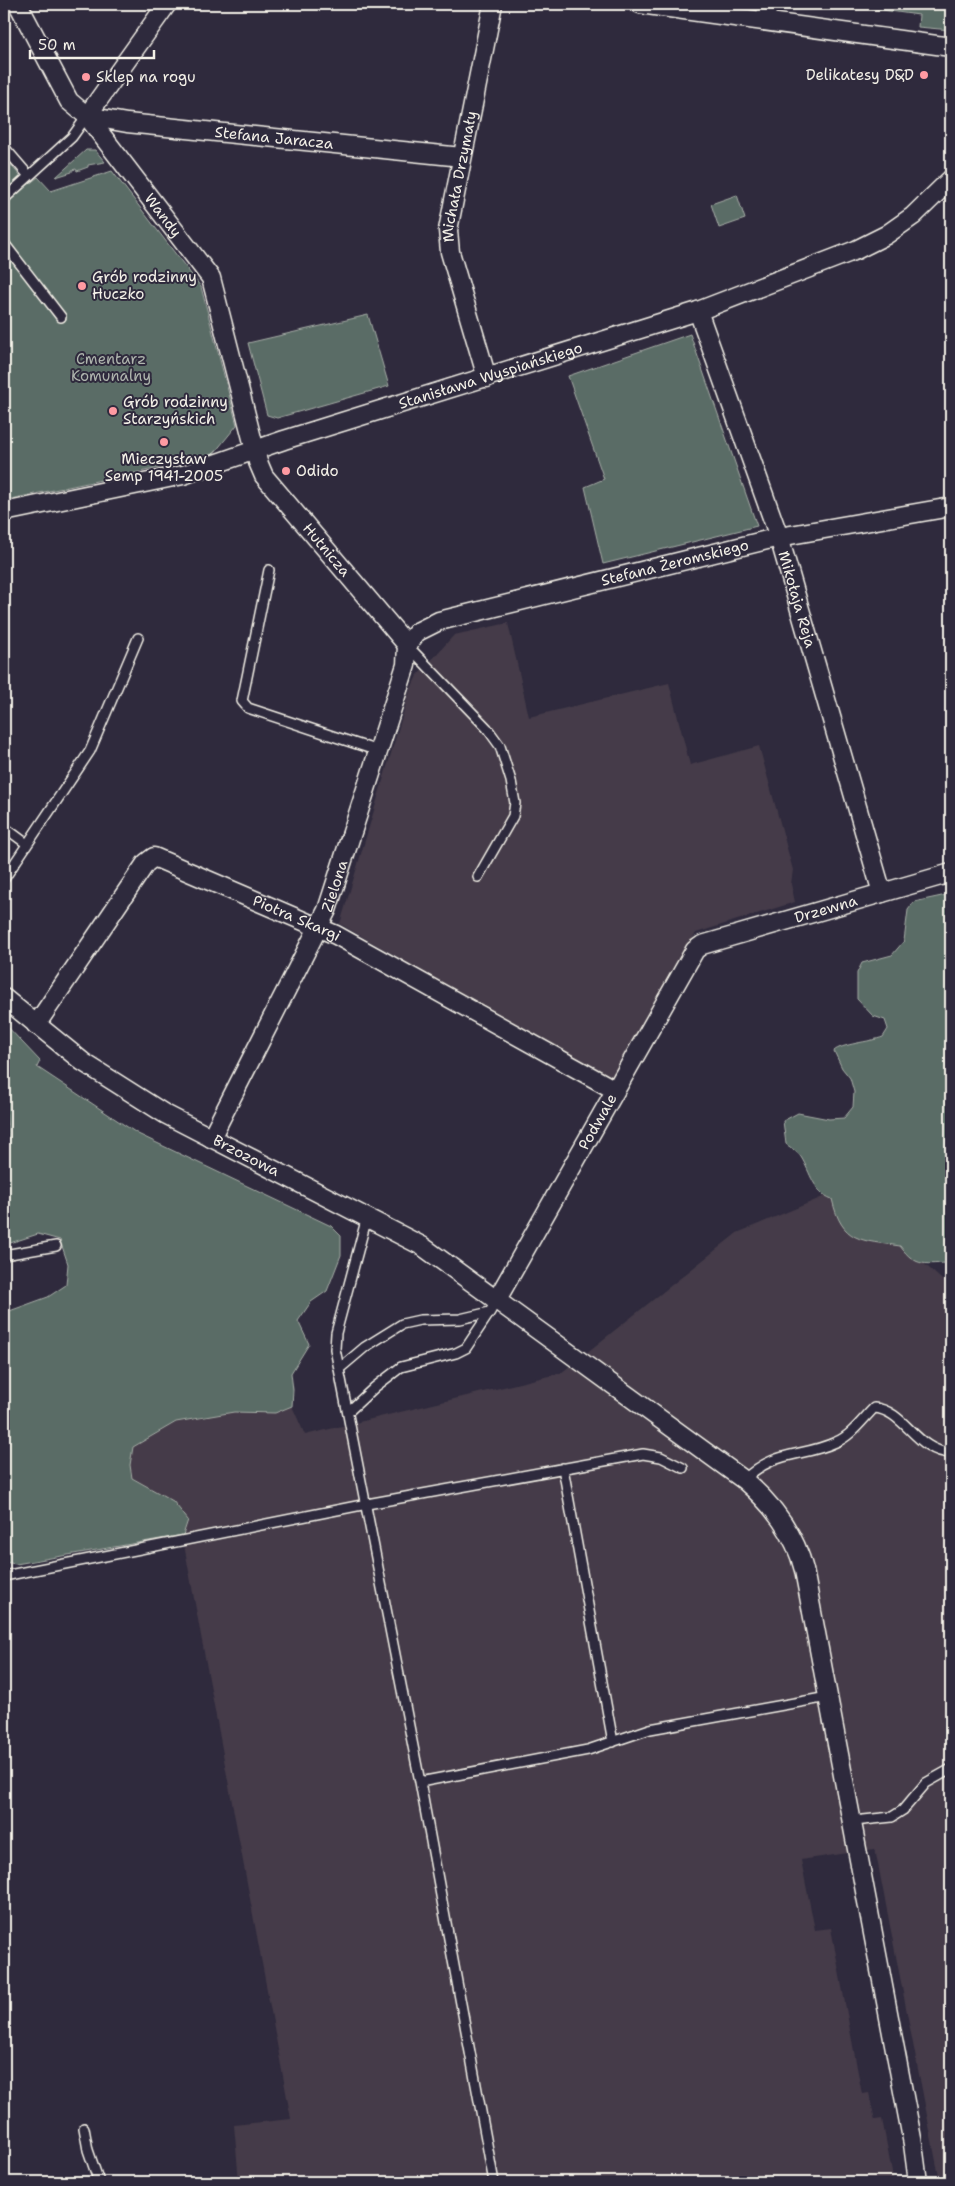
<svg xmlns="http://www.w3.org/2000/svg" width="955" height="2186" font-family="'Shantell Sans',sans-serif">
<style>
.built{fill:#443b48}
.green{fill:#5a6c66;stroke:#a7aea7}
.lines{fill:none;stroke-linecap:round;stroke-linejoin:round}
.lane-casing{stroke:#f4f1e8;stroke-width:12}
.street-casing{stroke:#f4f1e8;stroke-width:21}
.lane{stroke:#2f2a3d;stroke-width:9}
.street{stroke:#2f2a3d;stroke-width:18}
.poi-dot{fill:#ff9aa2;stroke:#2f2a3d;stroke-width:2}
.labels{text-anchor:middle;stroke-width:4;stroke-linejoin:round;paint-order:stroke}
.poi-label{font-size:15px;fill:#f4f1e8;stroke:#2f2a3d;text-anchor:start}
.street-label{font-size:15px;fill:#f4f1e8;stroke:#2f2a3d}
.park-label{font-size:15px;fill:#afb5ae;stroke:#2f2a3d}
</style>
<rect width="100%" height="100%" fill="#2f2a3d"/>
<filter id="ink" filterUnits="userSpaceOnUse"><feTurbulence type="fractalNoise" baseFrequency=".02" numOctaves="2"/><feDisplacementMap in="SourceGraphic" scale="10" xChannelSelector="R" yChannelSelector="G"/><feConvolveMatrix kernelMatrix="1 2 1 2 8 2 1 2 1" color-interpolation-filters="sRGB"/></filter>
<g filter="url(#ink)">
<path class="built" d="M 508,623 L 529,717 L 669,683 L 690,765 L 759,746 L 793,870 L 791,884 L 795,902 L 696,933 L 612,1080 L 340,924 L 410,690 L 417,676 L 454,635 Z
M 842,1189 L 951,1288 L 951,2182 L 940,2182 L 875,1849 L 801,1860 L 815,1930 L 831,1928 L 862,2094 L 869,2093 L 875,2120 L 882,2119 L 894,2182 L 239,2182 L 234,2125 L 291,2119 L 185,1550 L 183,1535 L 188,1520 L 149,1488 L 132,1478 L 130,1465 L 133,1447 L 176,1422 L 234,1412 L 275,1413 L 292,1406 L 305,1435 L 561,1373 L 737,1233 Z"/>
<path class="green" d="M 838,4 L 951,4 L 951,30 L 918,27 L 919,15 Z
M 86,150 L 95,150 L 105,162 L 88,165 L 88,167 L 77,171 L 76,169 L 72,170 L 72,172 L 56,177 Z
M 4,157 L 28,185 L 38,177 L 51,191 L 112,171 L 201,287 L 237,425 L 211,457 L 6,500 L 4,492 Z
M 737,195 L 745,219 L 719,228 L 711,204 Z
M 368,315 L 389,386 L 277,418 L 267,415 L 248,343 Z
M 690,334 L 757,526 L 603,564 L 585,487 L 604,479 L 568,376 Z
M 951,894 L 951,1263 C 926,1263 917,1269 900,1246 C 861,1240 842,1243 832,1199 C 813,1192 811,1173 801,1157 C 798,1152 791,1148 786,1144 L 783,1121 L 798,1113 L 829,1119 L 844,1118 L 853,1107 L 854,1092 L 850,1078 L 842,1068 L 834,1051 C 841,1044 870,1042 883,1037 L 888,1029 L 885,1020 L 873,1016 L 857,999 L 857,973 L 862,963 L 892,955 L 904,941 L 908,910 L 914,902 Z
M 4,1023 L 40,1061 L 37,1067 L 138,1134 L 331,1226 L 341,1236 L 341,1255 L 327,1291 L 311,1302 L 298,1321 L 309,1344 L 291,1373 L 293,1390 L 292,1406 L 275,1413 L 234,1412 L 176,1422 L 133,1447 L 130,1465 L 132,1478 L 173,1501 L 188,1520 L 183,1535 L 16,1564 L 4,1562 L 4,1313 L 48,1297 L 66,1285 L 68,1264 L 60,1240 L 38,1234 L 4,1245 L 4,1165 C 12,1151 8,1129 6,1113 L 4,1115 Z"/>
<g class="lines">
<g class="lane-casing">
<path id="lane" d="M 4,147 L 29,176
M 4,199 L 72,137 L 87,116
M 4,243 L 61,317
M 269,570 L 242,701 L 248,708 L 378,751
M 407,645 L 487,728 L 500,746 L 511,781 L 515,803 L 513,816 L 478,877
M 4,827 L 27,844
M 4,879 L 90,751 L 138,638
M 4,1255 L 56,1246
M 339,1369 L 335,1349 L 336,1333 L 367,1217
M 348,1412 L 375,1387 L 401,1367 L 456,1353 L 466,1348 L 490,1312
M 563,1468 L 613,1742
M 744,1480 C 775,1449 802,1458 836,1442 C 851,1436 863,1419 874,1408 C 905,1410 916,1452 951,1453
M 4,1576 L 367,1504 L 643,1454 L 661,1457 L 683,1468
M 420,1782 L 588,1750 L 650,1729 L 828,1697
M 854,1821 L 892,1817 L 903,1810 L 926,1783 L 951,1769
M 84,2128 L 88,2150 L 99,2182
M 494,2182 L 420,1782 L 339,1369 L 365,1347 L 402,1324 L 420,1320 L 460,1319 L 490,1312 L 496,1301"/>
</g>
<g class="street-casing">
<g id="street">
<path id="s1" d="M 18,4 L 69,101 L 87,116 L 211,278 L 258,462 L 264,476 L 407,645"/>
<path id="s2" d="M 167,4 L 87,116 L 127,123 L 462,157"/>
<path d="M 640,4 L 951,47"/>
<path d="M 765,21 L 768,4"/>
<path id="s3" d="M 698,311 L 779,537 L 882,893"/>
<path id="s4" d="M 487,378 L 450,252 L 448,230 L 493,4"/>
<path id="s5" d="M 4,512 L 183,475 L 284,440 L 698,311 L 856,250 L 886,235 L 913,216 L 951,179"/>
<path id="s6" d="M 407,645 L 417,632 L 439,621 L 779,537 L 951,507"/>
<path id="s7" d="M 4,998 L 83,1062 L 165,1114 L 422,1246 L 744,1480 C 773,1505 795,1533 804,1570 L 913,2144 L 918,2182"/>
<path id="s8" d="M 36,1025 L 146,863 L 154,857 L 336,935 L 615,1090"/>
<path id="s9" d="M 211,1138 L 327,910 L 406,665 L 407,645"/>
<path id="s10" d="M 496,1301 L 695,950 L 702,945 L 951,873"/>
</g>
</g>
<use href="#lane" class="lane"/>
<use href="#street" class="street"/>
</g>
</g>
<g class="poi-dot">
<circle cx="924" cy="75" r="5"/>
<circle cx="86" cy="77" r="5"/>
<circle cx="82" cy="286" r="5"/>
<circle cx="113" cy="411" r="5"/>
<circle cx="164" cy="442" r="5"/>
<circle cx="286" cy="471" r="5"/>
</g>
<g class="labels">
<g class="poi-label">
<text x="914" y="80" text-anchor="end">Delikatesy D&amp;D</text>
<text x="96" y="82">Sklep na rogu</text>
<text x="92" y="282">Grób rodzinny<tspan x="92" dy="17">Huczko</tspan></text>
<text x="123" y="407">Grób rodzinny<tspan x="123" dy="17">Starzyńskich</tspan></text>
<text x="164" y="464" text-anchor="middle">Mieczysław<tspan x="164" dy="17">Semp 1941-2005</tspan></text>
<text x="296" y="476">Odido</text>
</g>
<g class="street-label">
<text dy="5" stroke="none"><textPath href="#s2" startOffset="326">Stefana Jaracza</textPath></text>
<text dy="5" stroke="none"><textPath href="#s4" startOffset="208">Michała Drzymały</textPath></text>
<text dy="5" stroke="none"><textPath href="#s1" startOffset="258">Wandy</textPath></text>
<text dy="5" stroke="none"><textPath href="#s5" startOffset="506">Stanisława Wyspiańskiego</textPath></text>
<text dy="5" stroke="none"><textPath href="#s1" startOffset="639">Hutnicza</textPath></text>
<text dy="5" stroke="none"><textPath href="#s6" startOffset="284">Stefana Żeromskiego</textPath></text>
<text dy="5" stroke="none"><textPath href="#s3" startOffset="305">Mikołaja Reja</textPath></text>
<text dy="5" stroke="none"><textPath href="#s9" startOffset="281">Zielona</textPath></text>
<text dy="5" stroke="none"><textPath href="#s10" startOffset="541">Drzewna</textPath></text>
<text dy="5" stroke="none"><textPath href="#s8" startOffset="361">Piotra Skargi</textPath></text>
<text dy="5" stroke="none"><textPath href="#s10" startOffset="206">Podwale</textPath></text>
<text dy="5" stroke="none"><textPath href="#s7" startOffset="290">Brzozowa</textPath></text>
</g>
<g class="park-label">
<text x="111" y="364">Cmentarz<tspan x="111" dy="17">Komunalny</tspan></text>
</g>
</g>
<rect width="955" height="2186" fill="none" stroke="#2f2a3d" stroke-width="20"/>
<rect x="10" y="10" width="935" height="2166" fill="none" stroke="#f4f1e8" stroke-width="2" filter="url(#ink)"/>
<path d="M30 50v8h124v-8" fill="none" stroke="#f4f1e8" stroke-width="2.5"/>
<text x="38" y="50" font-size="15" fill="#f4f1e8" stroke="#2f2a3d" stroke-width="4" paint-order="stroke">50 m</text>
</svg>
